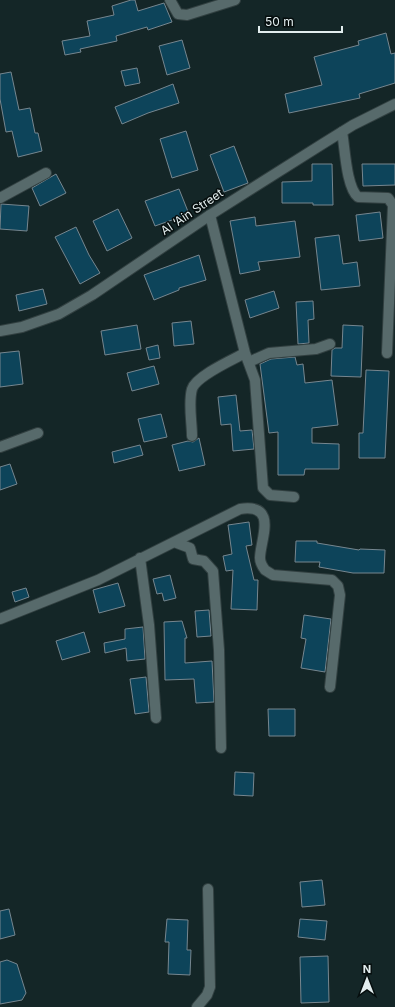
<svg xmlns="http://www.w3.org/2000/svg" width="395" height="1007" font-family="Inter,sans-serif">
<style>
.building{fill:#0d445a;stroke:#76868f}
.lines{fill:none;stroke-linecap:round;stroke-linejoin:round}
.street-casing{stroke:#324041;stroke-width:12}
.secondary-casing{stroke:#324041;stroke-width:12}
.street{stroke:#576a6b;stroke-width:10}
.secondary{stroke:#576a6b;stroke-width:10}
.labels{text-anchor:middle;stroke-width:3;stroke-linejoin:round;paint-order:stroke}
.street-label{font-size:12px;fill:#e2edee;stroke:#060e0e}
</style>
<rect width="100%" height="100%" fill="#142627"/>
<path class="building" d="M 131,0 L 135,0 L 138,11 L 164,3 L 172,22 L 148,30 L 147,27 L 116,36 L 117,41 L 80,49 L 81,52 L 65,55 L 62,41 L 90,36 L 87,21 L 114,15 L 112,6 Z
M 386,33 L 391,54 L 395,53 L 395,83 L 359,94 L 360,98 L 289,113 L 285,94 L 322,85 L 314,57 L 359,45 L 358,41 Z
M 182,40 L 190,68 L 167,75 L 159,46 Z
M 137,68 L 140,83 L 125,86 L 121,71 Z
M 11,72 L 19,110 L 30,108 L 35,133 L 38,133 L 42,151 L 18,157 L 12,131 L 6,132 L 0,99 L 0,74 Z
M 173,84 L 179,103 L 148,113 L 122,124 L 115,107 Z
M 186,131 L 198,170 L 172,178 L 160,139 Z
M 234,146 L 248,183 L 224,192 L 210,155 Z
M 312,164 L 332,164 L 333,205 L 313,205 L 313,203 L 282,203 L 282,182 L 312,181 Z
M 362,164 L 395,164 L 395,185 L 363,186 Z
M 56,174 L 66,193 L 40,206 L 32,188 Z
M 179,189 L 189,214 L 155,226 L 145,201 Z
M 1,204 L 29,206 L 27,231 L 0,229 Z
M 118,209 L 132,238 L 107,251 L 93,221 Z
M 380,212 L 383,238 L 359,241 L 356,215 Z
M 255,217 L 256,226 L 295,221 L 300,257 L 258,262 L 260,270 L 240,274 L 230,221 Z
M 76,227 L 89,255 L 100,273 L 80,284 L 55,237 Z
M 339,235 L 343,264 L 357,262 L 360,286 L 321,290 L 315,238 Z
M 199,255 L 206,280 L 179,288 L 179,290 L 154,300 L 144,275 Z
M 43,289 L 47,304 L 19,311 L 16,295 Z
M 274,291 L 279,308 L 250,318 L 245,300 Z
M 313,301 L 314,319 L 308,320 L 309,343 L 298,344 L 296,302 Z
M 191,321 L 194,344 L 174,346 L 172,323 Z
M 137,325 L 141,349 L 105,355 L 101,331 Z
M 343,325 L 363,326 L 361,377 L 331,376 L 332,350 L 335,348 L 342,348 Z
M 158,345 L 160,358 L 149,360 L 146,348 Z
M 19,351 L 23,384 L 0,387 L 0,353 Z
M 295,357 L 297,365 L 303,364 L 305,383 L 332,380 L 338,425 L 312,428 L 312,443 L 339,444 L 339,469 L 305,469 L 304,475 L 278,475 L 278,432 L 269,433 L 260,364 L 271,359 Z
M 154,366 L 159,384 L 132,391 L 127,373 Z
M 366,370 L 389,371 L 385,458 L 359,458 L 359,433 L 363,433 Z
M 236,395 L 240,431 L 252,430 L 254,449 L 233,451 L 231,424 L 221,425 L 218,397 Z
M 161,414 L 167,437 L 144,442 L 138,419 Z
M 199,438 L 205,465 L 179,471 L 172,445 L 188,441 L 193,442 Z
M 140,445 L 143,455 L 114,463 L 112,452 Z
M 10,464 L 17,484 L 0,490 L 0,467 Z
M 249,522 L 252,545 L 246,546 L 254,580 L 258,580 L 257,610 L 231,609 L 233,570 L 226,571 L 223,556 L 232,554 L 228,525 Z
M 296,541 L 317,541 L 317,543 L 359,550 L 360,549 L 385,550 L 384,573 L 353,573 L 319,567 L 320,562 L 295,562 Z
M 170,575 L 176,598 L 164,601 L 162,593 L 157,594 L 153,579 Z
M 118,583 L 125,606 L 99,613 L 93,590 Z
M 26,588 L 29,597 L 15,602 L 12,592 Z
M 209,610 L 211,636 L 197,637 L 195,611 Z
M 304,615 L 331,619 L 325,672 L 301,668 L 306,639 L 301,638 Z
M 182,621 L 187,638 L 185,638 L 185,663 L 212,661 L 214,702 L 196,703 L 194,679 L 165,680 L 164,622 Z
M 143,627 L 145,659 L 127,661 L 126,648 L 105,653 L 104,643 L 125,639 L 125,629 Z
M 84,632 L 90,652 L 62,660 L 56,641 Z
M 146,677 L 149,712 L 135,714 L 130,679 Z
M 268,709 L 295,709 L 295,736 L 269,736 Z
M 235,772 L 254,773 L 253,796 L 234,795 Z
M 322,880 L 325,905 L 302,907 L 300,882 Z
M 9,909 L 15,935 L 0,939 L 0,911 Z
M 167,919 L 188,920 L 187,950 L 191,950 L 190,975 L 168,974 L 169,942 L 165,942 Z
M 300,919 L 327,921 L 325,940 L 298,937 Z
M 328,956 L 329,1002 L 301,1003 L 300,957 Z
M 7,960 L 17,964 L 26,993 L 22,1000 L 0,1004 L 0,962 Z"/>
<g class="lines">
<g class="street-casing">
<path id="street" d="M 170,0 L 178,14 L 187,15 L 235,0
M 342,132 C 345,147 346,187 358,197 L 388,198 L 393,205 L 387,353
M 0,198 L 46,173
M 210,215 L 245,353 L 255,380 L 263,488 L 270,495 L 294,497
M 249,362 L 269,353 L 316,349 L 330,344
M 192,436 C 192,422 188,403 192,389 C 196,376 232,360 245,353
M 0,447 L 38,433
M 174,542 L 190,548 L 193,559 L 204,561 L 213,571 L 219,650 L 221,748
M 140,558 L 149,625 L 156,718
M 0,619 L 98,580 L 240,509 C 279,503 260,540 260,558 C 260,562 262,566 265,570 L 273,575 L 332,580 L 338,586 L 340,595 L 330,687
M 197,1007 L 207,995 L 210,987 L 208,889"/>
</g>
<g class="secondary-casing">
<path id="secondary" d="M 0,331 L 22,327 L 59,314 L 92,295 L 210,215 L 324,143 L 353,125 L 395,104"/>
</g>
<use href="#street" class="street"/>
<use href="#secondary" class="secondary"/>
</g>
<g class="labels">
<g class="street-label">
<text transform="translate(192 212) rotate(-34)" y="4">Al ‘Ain Street</text>
</g>
</g>
<g transform="translate(367 979)" stroke="#060e0e" stroke-width="3" paint-order="stroke">
<path d="M0-3L7 15L0 10L-7 15Z" fill="#e2edee"/>
<text y="-6" font-size="11" font-weight="bold" text-anchor="middle" fill="#e2edee">N</text>
</g>
<path d="M259 26v6h83v-6" fill="none" stroke="#e2edee" stroke-width="2"/>
<text x="265" y="26" font-size="12" fill="#e2edee" stroke="#060e0e" stroke-width="3" paint-order="stroke">50 m</text>
</svg>
